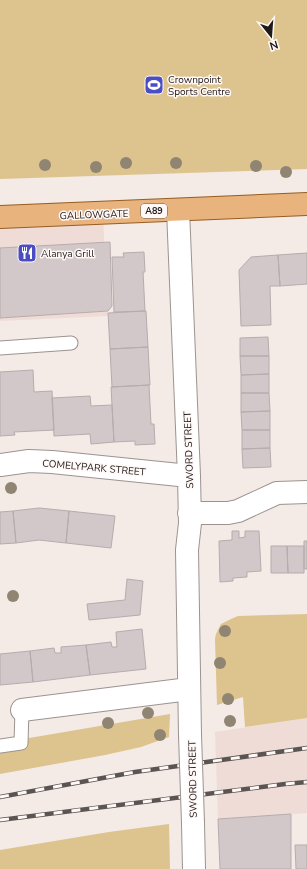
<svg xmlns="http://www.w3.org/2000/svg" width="307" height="869" font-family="'Nunito Sans',sans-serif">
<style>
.built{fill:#efdcd6}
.green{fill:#ddc38e}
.building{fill:#d3c8c9;stroke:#b7acad}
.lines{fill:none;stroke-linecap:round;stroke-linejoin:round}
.service-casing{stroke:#9c9390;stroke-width:15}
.minor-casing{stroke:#9c9390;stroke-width:24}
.primary-casing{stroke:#975d21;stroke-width:24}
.service{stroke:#fff;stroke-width:13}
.minor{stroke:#fff;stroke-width:22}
.primary{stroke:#e8b37d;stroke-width:22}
.rail-casing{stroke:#5a5452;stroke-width:4.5}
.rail{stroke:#fff8f6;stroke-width:3;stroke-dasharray:9;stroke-linecap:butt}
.minor-bridge-casing{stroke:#9c9390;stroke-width:24;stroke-linecap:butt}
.minor-bridge{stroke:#fff;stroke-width:22}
.tree{fill:#908472}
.labels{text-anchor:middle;stroke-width:3;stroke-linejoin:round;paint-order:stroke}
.shield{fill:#fff8f6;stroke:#625d5b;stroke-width:1}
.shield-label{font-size:9px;font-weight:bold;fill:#1e1a19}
.poi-label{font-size:10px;fill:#1e1a19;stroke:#fff8f6;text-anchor:start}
.street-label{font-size:10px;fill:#1e1a19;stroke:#fff8f6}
</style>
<rect width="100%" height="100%" fill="#f4eae6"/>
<path class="built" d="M 103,217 L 108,316 L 0,321 L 0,221 Z
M 307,718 L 307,813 L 218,819 L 215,732 Z"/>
<path class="green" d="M 0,0 L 307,0 L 307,169 L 0,179 Z
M 307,614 L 307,718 L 245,727 L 243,697 L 217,705 L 215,639 L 216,634 L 221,624 L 231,619 L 238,616 Z
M 170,714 L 169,737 L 141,747 L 105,755 L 0,774 L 0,743 Z
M 169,824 L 170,869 L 0,869 L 0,850 L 109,832 Z"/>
<path class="building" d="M 110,242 L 112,306 L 108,311 L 0,318 L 0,248 Z
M 144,252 L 145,272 L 143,272 L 145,311 L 114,312 L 112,257 L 124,257 L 123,253 Z
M 307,253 L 307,284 L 280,286 L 278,255 Z
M 278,255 L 280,286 L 270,286 L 271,325 L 241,326 L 239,270 L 251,257 Z
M 145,311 L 146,311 L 148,347 L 110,349 L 108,313 Z
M 268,337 L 269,356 L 240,356 L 240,338 Z
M 148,347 L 150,385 L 112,387 L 110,349 Z
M 240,356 L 269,356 L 269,374 L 241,375 Z
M 33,370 L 34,392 L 52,391 L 54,430 L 14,432 L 15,435 L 0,436 L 0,372 Z
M 269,374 L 269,393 L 241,393 L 241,375 Z
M 149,385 L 151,424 L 154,424 L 155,444 L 135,445 L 135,441 L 114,442 L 111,387 Z
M 241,393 L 269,393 L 270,411 L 241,412 Z
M 90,396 L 91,406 L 112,405 L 114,442 L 91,444 L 90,434 L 54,436 L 52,398 Z
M 270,411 L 270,430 L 242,430 L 241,412 Z
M 242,430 L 270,430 L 270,448 L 242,449 Z
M 270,448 L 271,467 L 243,468 L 242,449 Z
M 39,508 L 69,511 L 66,543 L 39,540 L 16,543 L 13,511 Z
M 13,511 L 16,543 L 0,544 L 0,512 Z
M 69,511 L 115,516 L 111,548 L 66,543 Z
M 232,531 L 239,531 L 239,538 L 245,537 L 245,531 L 259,531 L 261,571 L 247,572 L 247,577 L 233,578 L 233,581 L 220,582 L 219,541 L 232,540 Z
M 304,541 L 307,541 L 307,569 L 304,569 Z
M 271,546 L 287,546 L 288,573 L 271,573 Z
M 287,546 L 304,546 L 304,573 L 288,573 Z
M 127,579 L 143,581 L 140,615 L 89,620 L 87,604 L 125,600 Z
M 142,629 L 146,669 L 90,675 L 86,645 L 111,642 L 112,647 L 117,647 L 116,632 Z
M 86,645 L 90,675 L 33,682 L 30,651 L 54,648 L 55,653 L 61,653 L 61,647 Z
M 30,651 L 33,682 L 0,685 L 0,654 Z
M 291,814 L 291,869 L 220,869 L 218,819 Z
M 295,845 L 307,845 L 307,869 L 296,869 Z"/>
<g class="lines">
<g class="service-casing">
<path id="service" d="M 0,348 L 71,343
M 0,746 L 21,743 L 22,710"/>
</g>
<g class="minor-casing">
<path id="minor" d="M 178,210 L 189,476 L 190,523 L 187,550 L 190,735
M 0,465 L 29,461 L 52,462 L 189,476
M 189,513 L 228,513 L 238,511 L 277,493 L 307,492
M 22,710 L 189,689
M 193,823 L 194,869"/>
</g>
<g class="primary-casing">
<path id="primary" d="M 0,217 L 307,204"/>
</g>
<use href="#service" class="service"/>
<use href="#minor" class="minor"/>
<use href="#primary" class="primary"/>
<g class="rail-casing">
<path id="rail" d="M 0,797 L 135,772 L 307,748
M 0,820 L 285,784 L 307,782"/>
</g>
<use href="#rail" class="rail"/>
<g class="minor-bridge-casing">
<path id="minor-bridge" d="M 190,735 L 193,823"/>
</g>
<use href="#minor-bridge" class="minor-bridge"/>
</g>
<g class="tree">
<circle cx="126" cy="163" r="6"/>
<circle cx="176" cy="163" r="6"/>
<circle cx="45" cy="165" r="6"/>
<circle cx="256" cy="166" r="6"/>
<circle cx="96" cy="167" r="6"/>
<circle cx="286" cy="172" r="6"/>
<circle cx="11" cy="488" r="6"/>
<circle cx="13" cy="596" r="6"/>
<circle cx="225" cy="631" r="6"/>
<circle cx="220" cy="663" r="6"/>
<circle cx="228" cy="699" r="6"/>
<circle cx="148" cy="713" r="6"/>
<circle cx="230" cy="721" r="6"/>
<circle cx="108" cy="723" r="6"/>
<circle cx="160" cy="735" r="6"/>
</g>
<defs>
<g id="stadium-square" transform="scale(1)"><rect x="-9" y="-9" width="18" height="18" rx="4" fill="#4b4dc3" stroke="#fff8f6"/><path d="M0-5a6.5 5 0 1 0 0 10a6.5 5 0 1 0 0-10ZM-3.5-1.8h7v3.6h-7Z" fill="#fff"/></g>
<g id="restaurant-square" transform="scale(1)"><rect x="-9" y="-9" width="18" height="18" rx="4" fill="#4b4dc3" stroke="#fff8f6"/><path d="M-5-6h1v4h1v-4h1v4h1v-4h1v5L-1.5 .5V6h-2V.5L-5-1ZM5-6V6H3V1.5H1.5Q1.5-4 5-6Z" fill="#fff"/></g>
</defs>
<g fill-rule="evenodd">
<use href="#stadium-square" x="154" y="85"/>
<use href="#restaurant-square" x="27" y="253"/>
</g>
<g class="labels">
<rect class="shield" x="141" y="204" width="26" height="14" rx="3"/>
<g class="shield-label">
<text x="154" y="214">A89</text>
</g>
<g class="poi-label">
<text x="168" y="83">Crownpoint<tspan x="168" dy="12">Sports Centre</tspan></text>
<text x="41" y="257">Alanya Grill</text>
</g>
<g class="street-label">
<text transform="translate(94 214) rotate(-2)" y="4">GALLOWGATE</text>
<text transform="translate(188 450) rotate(-92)" y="4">SWORD STREET</text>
<text transform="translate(94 467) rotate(5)" y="4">COMELYPARK STREET</text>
<text transform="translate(192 779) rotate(-91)" y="4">SWORD STREET</text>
</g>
</g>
<g transform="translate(271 36) rotate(163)" stroke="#fff8f6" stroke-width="3" paint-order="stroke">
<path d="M0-3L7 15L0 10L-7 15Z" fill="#1e1a19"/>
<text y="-6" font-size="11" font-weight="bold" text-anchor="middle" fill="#1e1a19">N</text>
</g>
</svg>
